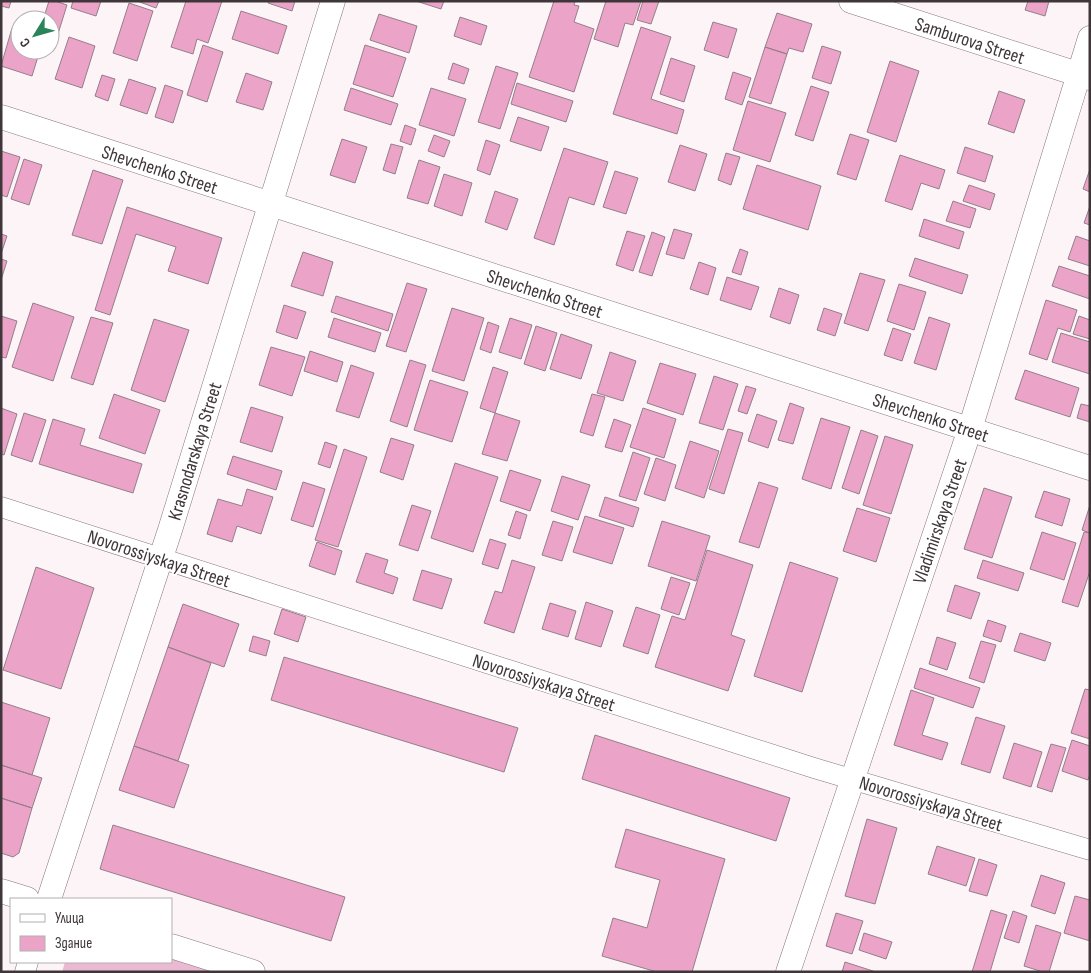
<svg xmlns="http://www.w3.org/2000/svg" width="1091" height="973" font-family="'Sofia Sans Condensed',sans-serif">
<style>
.green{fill:#ecb9d2}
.building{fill:#eca3c8;stroke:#947f89}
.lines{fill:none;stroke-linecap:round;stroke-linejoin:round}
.minor-casing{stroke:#88747e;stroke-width:21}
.tertiary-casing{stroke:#88747e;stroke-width:25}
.minor{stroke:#fff;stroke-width:20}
.tertiary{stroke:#fff;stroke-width:24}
.labels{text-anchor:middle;stroke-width:4;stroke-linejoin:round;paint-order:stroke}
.street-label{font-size:19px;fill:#3f363a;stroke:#fff}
</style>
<rect width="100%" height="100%" fill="#fdf4f8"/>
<path class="green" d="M 171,956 L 221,972 L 62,972 L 65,962 L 171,962 Z"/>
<path class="building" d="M 1,1 L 11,1 L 9,8 L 1,6 Z
M 49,1 L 55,1 L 67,5 L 57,37 L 50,34 L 50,20 L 43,20 Z
M 73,1 L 101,1 L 96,16 L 71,8 Z
M 137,1 L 159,1 L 156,8 Z
M 186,1 L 222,1 L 208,43 L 197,39 L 193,54 L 171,47 Z
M 269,1 L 295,1 L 292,11 L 268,3 Z
M 416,1 L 444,1 L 441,9 Z
M 554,1 L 575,1 L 574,5 L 579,6 L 574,22 L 594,29 L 574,92 L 529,77 Z
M 606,1 L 641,1 L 633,25 L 625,23 L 618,47 L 594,39 Z
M 643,1 L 659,1 L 651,24 L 637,20 Z
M 1028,1 L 1049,1 L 1045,16 L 1025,10 Z
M 129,3 L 153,11 L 137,61 L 113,53 Z
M 241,11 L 287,26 L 278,54 L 232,39 Z
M 777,13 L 812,24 L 803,52 L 789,48 L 787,54 L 765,47 Z
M 379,14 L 417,26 L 409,53 L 370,40 Z
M 460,17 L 487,26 L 481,45 L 454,36 Z
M 713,22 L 737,29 L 728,58 L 704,50 Z
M 641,27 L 671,37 L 651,99 L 684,110 L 677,134 L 613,114 Z
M 12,28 L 20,31 L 20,50 L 40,50 L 32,76 L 1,66 Z
M 69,37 L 95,46 L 82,88 L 55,79 Z
M 203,45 L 223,52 L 207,102 L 187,95 Z
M 365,45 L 406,58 L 393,97 L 353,84 Z
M 822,46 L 841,52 L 831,84 L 812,78 Z
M 765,47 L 787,54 L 771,104 L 749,97 Z
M 671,58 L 695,66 L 684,102 L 660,94 Z
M 890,61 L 919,71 L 896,142 L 867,132 Z
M 453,63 L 469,69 L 464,84 L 448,79 Z
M 496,66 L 518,73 L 500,129 L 478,122 Z
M 733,72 L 751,78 L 742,105 L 725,99 Z
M 246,73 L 272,82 L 263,110 L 236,102 Z
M 102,75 L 115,79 L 108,101 L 95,96 Z
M 129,79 L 156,88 L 147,114 L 120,105 Z
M 517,83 L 573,101 L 566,122 L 511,104 Z
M 165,85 L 183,91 L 173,123 L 155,117 Z
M 811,86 L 829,92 L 813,141 L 795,135 Z
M 351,88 L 398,104 L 391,125 L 344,110 Z
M 431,88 L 466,99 L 454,136 L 419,125 Z
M 999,91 L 1025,100 L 1014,133 L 988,124 Z
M 748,101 L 786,113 L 770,162 L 733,150 Z
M 518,117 L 549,127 L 541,151 L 510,141 Z
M 405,125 L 416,129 L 411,145 L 400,141 Z
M 850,134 L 869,140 L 856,180 L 837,174 Z
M 434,135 L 450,141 L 444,157 L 428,151 Z
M 342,139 L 367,147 L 355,183 L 330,175 Z
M 486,140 L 500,145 L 490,175 L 477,170 Z
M 391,144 L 403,147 L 395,174 L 383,170 Z
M 680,145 L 707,154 L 695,191 L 668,182 Z
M 965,147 L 993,156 L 985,182 L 957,173 Z
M 564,148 L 608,162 L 594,205 L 569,197 L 554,245 L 534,238 Z
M 1,151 L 20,157 L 7,197 L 1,195 Z
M 726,153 L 740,157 L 731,185 L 718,180 Z
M 900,155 L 945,170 L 939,189 L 921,183 L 912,210 L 885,201 Z
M 24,159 L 42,165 L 29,205 L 11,199 Z
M 419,160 L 440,167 L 428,204 L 407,198 Z
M 757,165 L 821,186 L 808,230 L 743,209 Z
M 1090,169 L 1090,192 L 1083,189 Z
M 93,170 L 123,180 L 102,244 L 72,235 Z
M 615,171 L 638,178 L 626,214 L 603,207 Z
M 444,174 L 472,183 L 462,216 L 434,206 Z
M 969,185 L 995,194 L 990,210 L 963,201 Z
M 495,191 L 518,199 L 507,230 L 485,222 Z
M 953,201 L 976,209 L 970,228 L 946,221 Z
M 1090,206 L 1090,225 L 1084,223 Z
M 127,207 L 222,238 L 208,284 L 168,271 L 176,247 L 136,234 L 110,315 L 95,310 Z
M 924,219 L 964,232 L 959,249 L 919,236 Z
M 674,229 L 692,234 L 684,259 L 666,254 Z
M 627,231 L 645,236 L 633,271 L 616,265 Z
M 652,232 L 665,237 L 652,276 L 639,272 Z
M 1,234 L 7,236 L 1,254 Z
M 1076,236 L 1090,241 L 1090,266 L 1068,259 Z
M 740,249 L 748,252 L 741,275 L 732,272 Z
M 303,252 L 333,262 L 323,296 L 291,286 Z
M 915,258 L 968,275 L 962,294 L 909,276 Z
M 1,259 L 7,261 L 1,280 Z
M 699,262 L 716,268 L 708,295 L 690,289 Z
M 1059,266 L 1090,276 L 1090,299 L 1052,286 Z
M 860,273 L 885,280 L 868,331 L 844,323 Z
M 727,277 L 759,287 L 751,310 L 720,300 Z
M 407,283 L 427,289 L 406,352 L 386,346 Z
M 899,284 L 926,292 L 914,330 L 887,321 Z
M 779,288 L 799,295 L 790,324 L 770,317 Z
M 336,296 L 393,314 L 388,331 L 331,312 Z
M 1046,300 L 1077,310 L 1070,332 L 1058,328 L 1047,360 L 1029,354 Z
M 33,303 L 74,317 L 53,381 L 12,367 Z
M 284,305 L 306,312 L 297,339 L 276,332 Z
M 452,308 L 484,318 L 464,381 L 432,371 Z
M 824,308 L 842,314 L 835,336 L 817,330 Z
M 1,316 L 17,321 L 6,358 L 1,357 Z
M 1079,316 L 1090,320 L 1090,339 L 1073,334 Z
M 91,317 L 113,323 L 93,385 L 71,378 Z
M 929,317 L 950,324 L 936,370 L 914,363 Z
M 334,318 L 381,333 L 375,352 L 328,337 Z
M 510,318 L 532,325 L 521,359 L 499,352 Z
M 154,319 L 189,330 L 165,402 L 131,390 Z
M 488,322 L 499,326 L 491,353 L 480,349 Z
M 536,326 L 557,333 L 545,371 L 524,364 Z
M 893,328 L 911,334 L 902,361 L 884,355 Z
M 1061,333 L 1090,342 L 1090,374 L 1052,362 Z
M 561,334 L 592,345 L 581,379 L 550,369 Z
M 271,347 L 305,357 L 292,396 L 259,385 Z
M 310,351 L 343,362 L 337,382 L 304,371 Z
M 610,352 L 636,361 L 623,401 L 597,393 Z
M 410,360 L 426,365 L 407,427 L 390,421 Z
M 660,363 L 696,374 L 683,415 L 647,403 Z
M 351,365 L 374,373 L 359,418 L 336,411 Z
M 493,367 L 508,372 L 495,413 L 480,408 Z
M 1025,370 L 1079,388 L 1070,417 L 1015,399 Z
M 714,376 L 738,384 L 723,430 L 699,423 Z
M 430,380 L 468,392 L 452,442 L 414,430 Z
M 746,386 L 756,389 L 747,414 L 738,411 Z
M 114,394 L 160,410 L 145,454 L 99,438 Z
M 592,394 L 605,397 L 593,436 L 580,432 Z
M 790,403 L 804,408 L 793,444 L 778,440 Z
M 1081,404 L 1090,406 L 1090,422 L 1077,418 Z
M 251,407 L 283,417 L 272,452 L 240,442 Z
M 1,408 L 17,414 L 4,455 L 1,454 Z
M 643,408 L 676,419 L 664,458 L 630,447 Z
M 24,413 L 46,420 L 32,462 L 11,455 Z
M 495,413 L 520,421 L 507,461 L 482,454 Z
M 757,414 L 777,421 L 768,448 L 748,441 Z
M 821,418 L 850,427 L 831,489 L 802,479 Z
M 53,419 L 85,429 L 80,445 L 142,464 L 133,493 L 39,464 Z
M 614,419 L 631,425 L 622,452 L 605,447 Z
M 728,429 L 743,433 L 724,494 L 709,489 Z
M 861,430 L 878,436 L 859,494 L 842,488 Z
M 885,436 L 913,445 L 891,514 L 863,505 Z
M 391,438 L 414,445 L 403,480 L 380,472 Z
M 690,441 L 719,451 L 704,498 L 675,488 Z
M 325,442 L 337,446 L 330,468 L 318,464 Z
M 344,449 L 367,457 L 338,547 L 315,540 Z
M 633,452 L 650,458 L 636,501 L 619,496 Z
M 233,456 L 282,471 L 276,490 L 227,474 Z
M 656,458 L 676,465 L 665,501 L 644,494 Z
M 455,463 L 498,477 L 473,552 L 431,538 Z
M 510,470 L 541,480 L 530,511 L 500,501 Z
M 562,476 L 590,485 L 578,520 L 551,511 Z
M 303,482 L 325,489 L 313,527 L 291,520 Z
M 759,482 L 778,488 L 759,548 L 739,542 Z
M 984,488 L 1012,497 L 992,558 L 964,549 Z
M 247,489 L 273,497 L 261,534 L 237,526 L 232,542 L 207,534 L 218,499 L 242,506 Z
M 1044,491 L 1070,499 L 1062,526 L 1035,517 Z
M 605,497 L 639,508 L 633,527 L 599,516 Z
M 412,505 L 431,511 L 418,551 L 399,545 Z
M 1090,505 L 1090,533 L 1082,530 Z
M 857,508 L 890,518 L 876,562 L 843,551 Z
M 516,511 L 527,515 L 520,539 L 508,535 Z
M 585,516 L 624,528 L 612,564 L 573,552 Z
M 553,521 L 573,527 L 562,561 L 542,555 Z
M 662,521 L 710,536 L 696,581 L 648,566 Z
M 1042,532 L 1076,543 L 1064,580 L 1030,569 Z
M 1084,532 L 1090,533 L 1090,571 L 1078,607 L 1062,602 Z
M 490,539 L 506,544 L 498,569 L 482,564 Z
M 317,542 L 342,551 L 335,575 L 309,566 Z
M 707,550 L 753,565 L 731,635 L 745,640 L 728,691 L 655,667 L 672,616 L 685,620 Z
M 366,553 L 388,560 L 384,573 L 398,578 L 393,594 L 356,582 Z
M 512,560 L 535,567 L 514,633 L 484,623 L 495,591 L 502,593 Z
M 983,560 L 1024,573 L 1018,591 L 977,578 Z
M 790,562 L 838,578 L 802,692 L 754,676 Z
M 36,567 L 94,588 L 61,689 L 3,670 Z
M 422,570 L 452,579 L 442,609 L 413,600 Z
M 671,577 L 690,583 L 679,615 L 661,609 Z
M 955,585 L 980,593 L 971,619 L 947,611 Z
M 586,602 L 613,611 L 601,647 L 575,639 Z
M 550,603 L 576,611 L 568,637 L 542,629 Z
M 183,604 L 239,624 L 224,667 L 168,647 Z
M 636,607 L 660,615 L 648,654 L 623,646 Z
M 282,609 L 306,617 L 298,642 L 274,634 Z
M 988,620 L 1006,626 L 1001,642 L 983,636 Z
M 1020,633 L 1051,643 L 1045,661 L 1014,651 Z
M 253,636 L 270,641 L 266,656 L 249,651 Z
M 937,637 L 956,643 L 947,670 L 929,664 Z
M 981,641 L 996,645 L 984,683 L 969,678 Z
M 168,647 L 211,663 L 178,761 L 134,746 Z
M 284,657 L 518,728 L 504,772 L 271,700 Z
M 920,668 L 980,688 L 973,708 L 914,688 Z
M 1085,689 L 1090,690 L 1090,739 L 1071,733 Z
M 911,690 L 934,698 L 922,735 L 948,743 L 942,760 L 894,745 Z
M 1,702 L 50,718 L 32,775 L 1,765 Z
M 976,717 L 1005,726 L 990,773 L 961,764 Z
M 595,735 L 790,798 L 776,841 L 582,779 Z
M 1072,740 L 1090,746 L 1090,774 L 1088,780 L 1062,771 Z
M 1014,743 L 1042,752 L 1031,787 L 1003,778 Z
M 1051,744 L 1066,748 L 1052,792 L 1037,787 Z
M 134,746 L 189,765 L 174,808 L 119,790 Z
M 1,765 L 42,778 L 32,808 L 1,798 Z
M 1,798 L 32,808 L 19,853 L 13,857 L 1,853 Z
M 867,819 L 897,828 L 875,904 L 845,896 Z
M 113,825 L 345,897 L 331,941 L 100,869 Z
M 626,829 L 725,859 L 692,972 L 657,972 L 602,956 L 613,918 L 647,928 L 660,880 L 615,867 Z
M 937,846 L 975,858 L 966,886 L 928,874 Z
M 979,859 L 997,865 L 987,896 L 969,891 Z
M 1041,875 L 1065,883 L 1055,914 L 1031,906 Z
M 1075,896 L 1090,900 L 1090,941 L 1064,933 Z
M 991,910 L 1007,915 L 990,972 L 972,972 Z
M 1013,911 L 1027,916 L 1019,943 L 1004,938 Z
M 836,913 L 863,921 L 852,954 L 826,946 Z
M 1036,925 L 1061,933 L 1049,972 L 1043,972 L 1024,966 Z
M 864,933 L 892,942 L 886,959 L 859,950 Z
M 845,962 L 876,972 L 842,972 Z"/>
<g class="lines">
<g class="minor-casing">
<path id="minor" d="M 1,507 L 814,768 L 1090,850
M 25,972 L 28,962"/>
</g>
<g class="tertiary-casing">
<path id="tertiary" d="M 851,1 L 1090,78
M 1,117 L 1090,468
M 1,891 L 27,899
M 49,899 L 170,530 L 333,1
M 171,946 L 253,972
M 788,972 L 970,429 L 1090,38"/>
</g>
<use href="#minor" class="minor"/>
<use href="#tertiary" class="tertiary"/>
</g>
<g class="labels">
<g class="street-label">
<text transform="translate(970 40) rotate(18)" y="7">Samburova Street</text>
<text transform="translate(160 169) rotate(18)" y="7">Shevchenko Street</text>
<text transform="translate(545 293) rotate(18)" y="7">Shevchenko Street</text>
<text transform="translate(931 417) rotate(18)" y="7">Shevchenko Street</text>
<text transform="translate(194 451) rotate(-73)" y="7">Krasnodarskaya Street</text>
<text transform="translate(939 521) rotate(-71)" y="7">Vladimirskaya Street</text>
<text transform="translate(159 558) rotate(18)" y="7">Novorossiyskaya Street</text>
<text transform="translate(544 682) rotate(18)" y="7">Novorossiyskaya Street</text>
<text transform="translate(931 803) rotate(17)" y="7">Novorossiyskaya Street</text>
</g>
</g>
<rect width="1091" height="973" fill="none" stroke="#3f363a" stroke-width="5"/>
<rect x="10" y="898" width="162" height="65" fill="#ffffff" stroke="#b2afb0"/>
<rect x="20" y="914" width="25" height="8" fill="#ffffff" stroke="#b2afb0"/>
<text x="55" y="923" font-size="15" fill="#3f363a">Улица</text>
<rect x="20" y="936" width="25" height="15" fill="#eca3c8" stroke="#b2afb0"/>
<text x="55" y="948" font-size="15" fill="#3f363a">Здание</text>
<g transform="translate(35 35) rotate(233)"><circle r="24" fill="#ffffff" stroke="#b2afb0"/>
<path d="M0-4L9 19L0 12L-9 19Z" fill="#2a845a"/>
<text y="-8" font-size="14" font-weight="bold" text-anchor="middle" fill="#3f363a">С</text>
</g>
</svg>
